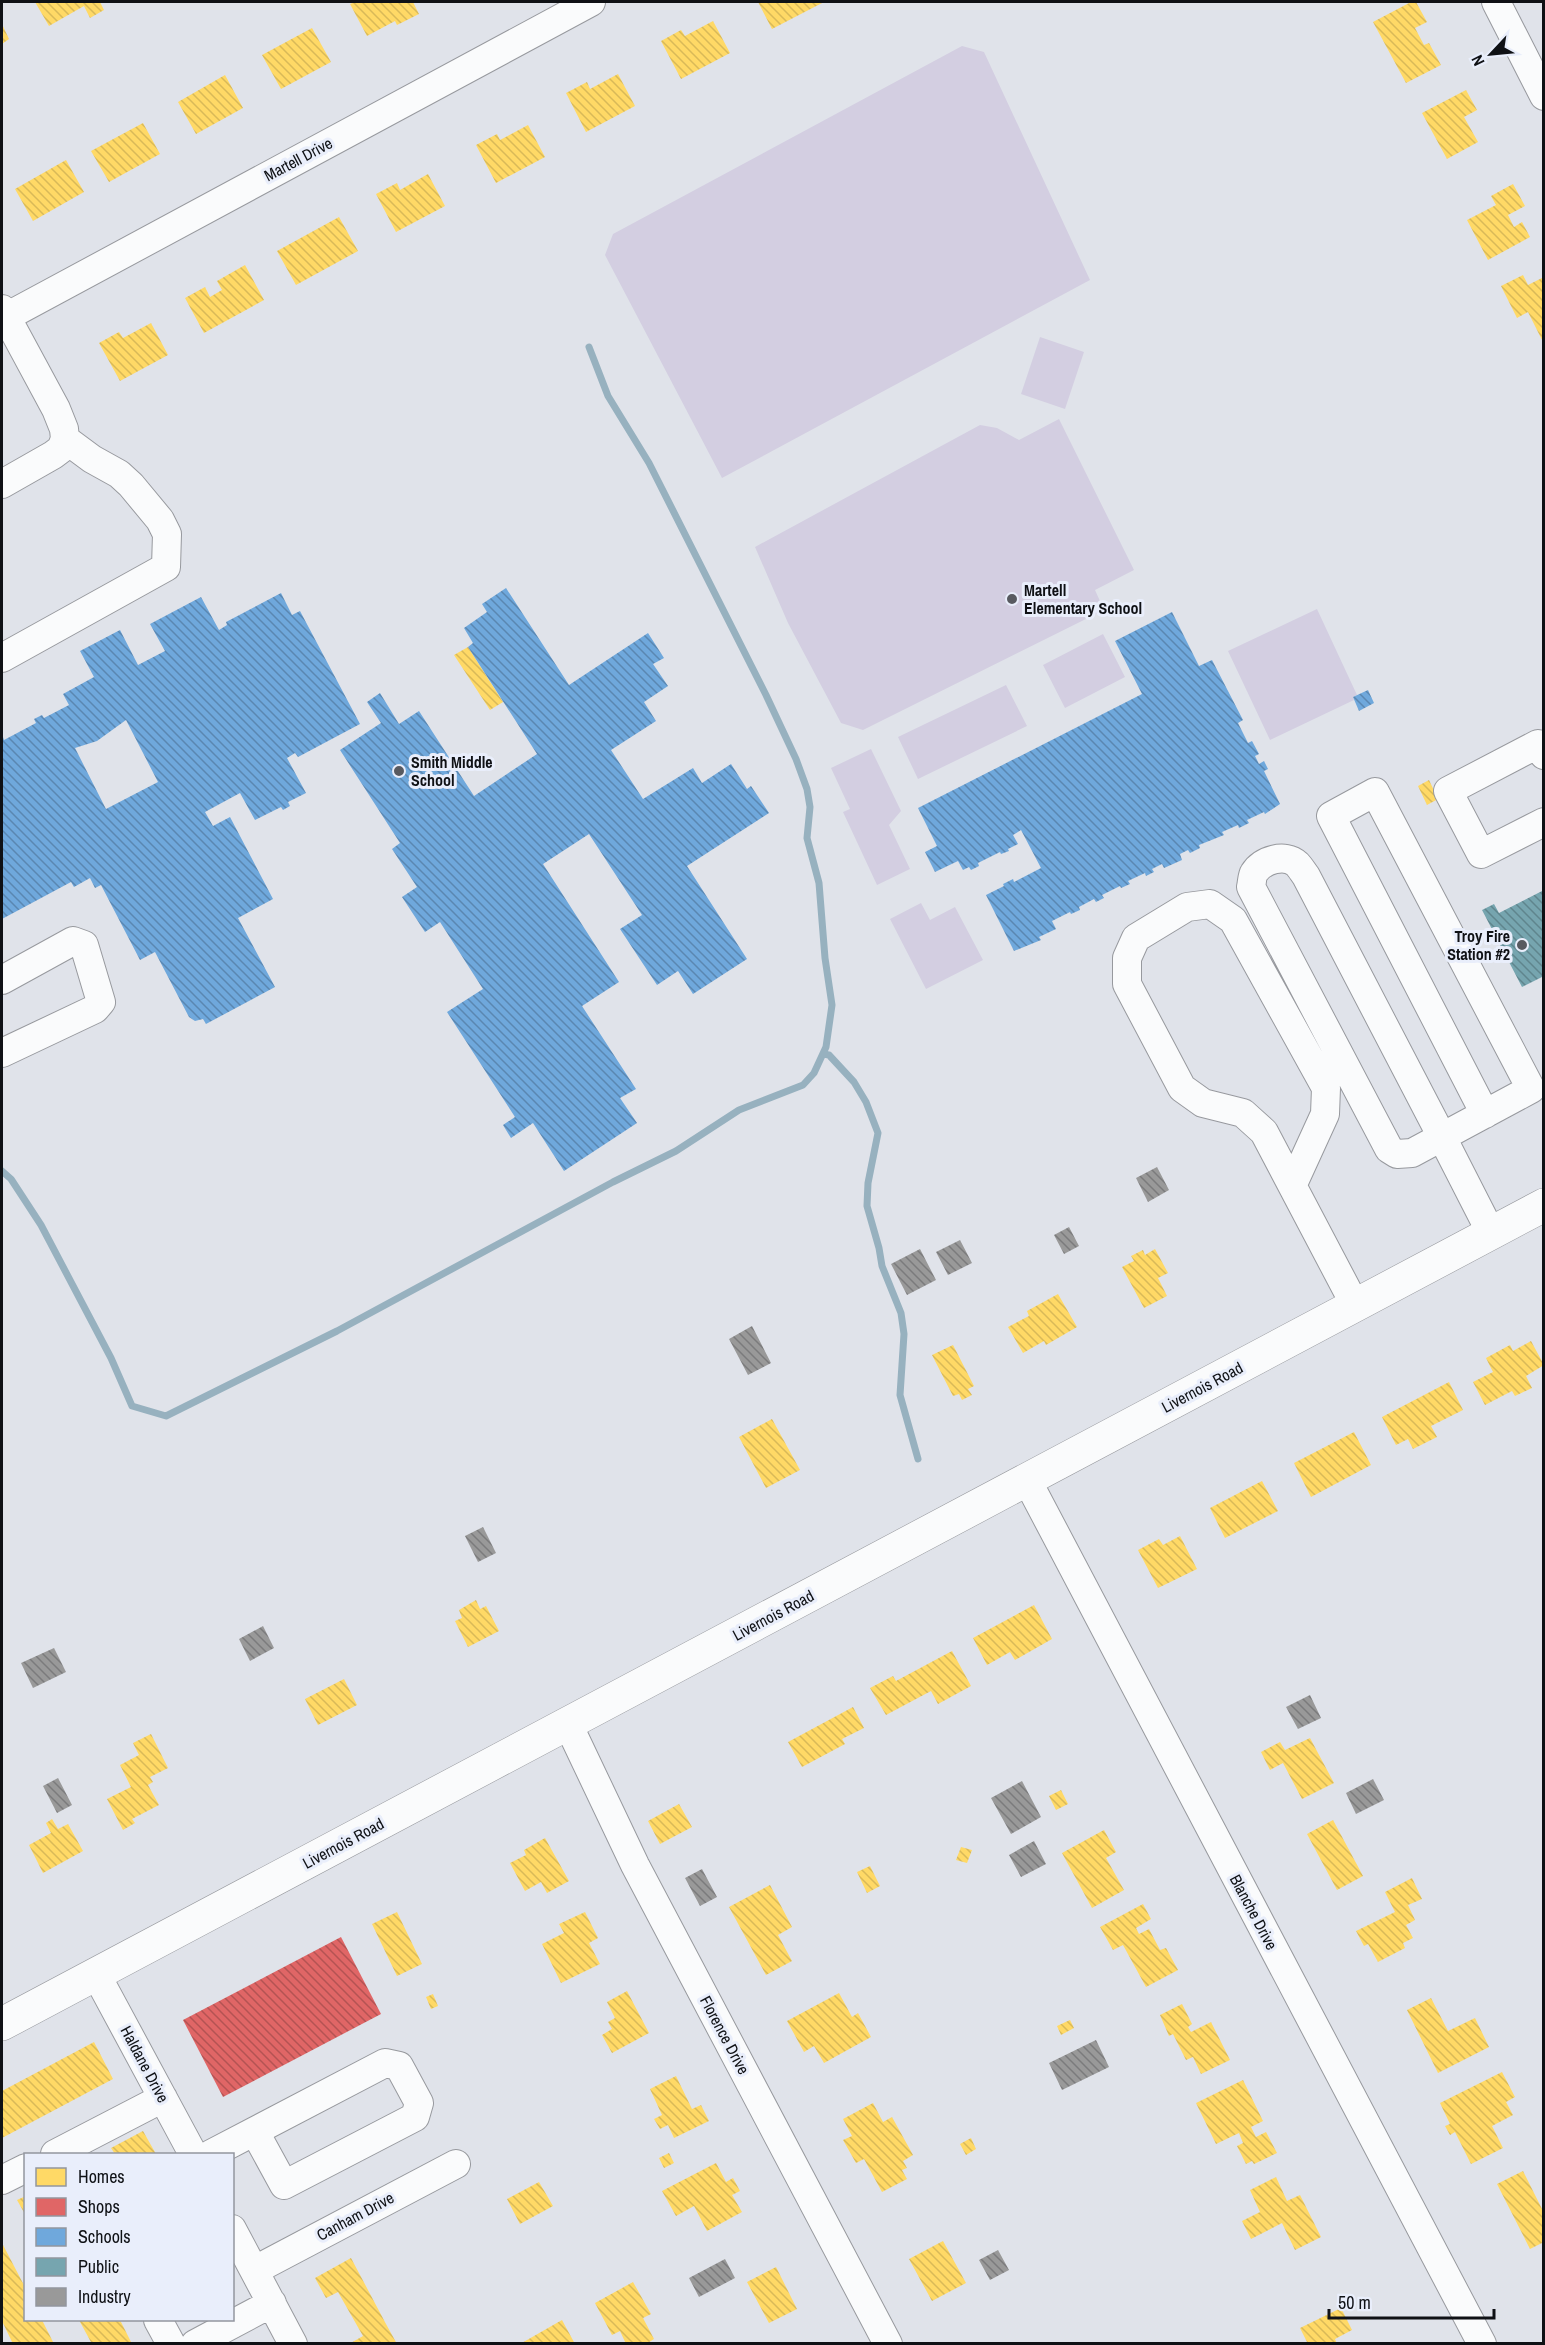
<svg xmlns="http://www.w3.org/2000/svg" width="1545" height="2345" font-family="'Archivo Narrow',sans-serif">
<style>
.park{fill:#d3cee1}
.homes{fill:url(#homes-back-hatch)}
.shops{fill:url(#shops-back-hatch)}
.schools{fill:url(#schools-back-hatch);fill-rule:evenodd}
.public{fill:url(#public-back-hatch)}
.industry{fill:url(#industry-back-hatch)}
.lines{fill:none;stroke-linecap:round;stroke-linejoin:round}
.stream{stroke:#97b1bf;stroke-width:7}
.minor-casing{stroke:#97999e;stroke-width:30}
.major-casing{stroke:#97999e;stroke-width:34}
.minor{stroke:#fafbfc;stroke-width:28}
.major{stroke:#fafbfc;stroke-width:33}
.poi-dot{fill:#585a60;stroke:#e9eefb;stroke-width:2}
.labels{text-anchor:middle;stroke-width:6;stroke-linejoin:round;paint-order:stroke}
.street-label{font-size:16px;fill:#0f1115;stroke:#e9eefb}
.poi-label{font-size:16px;font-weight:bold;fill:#0f1115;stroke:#e9eefb;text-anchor:start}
</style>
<defs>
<pattern id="homes-back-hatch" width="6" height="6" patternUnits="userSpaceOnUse" patternTransform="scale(1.5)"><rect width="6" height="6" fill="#ffd966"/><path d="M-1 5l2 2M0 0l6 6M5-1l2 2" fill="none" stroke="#d9b958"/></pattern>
<pattern id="shops-back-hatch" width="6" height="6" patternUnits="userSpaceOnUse" patternTransform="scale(1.5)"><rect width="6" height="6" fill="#e06666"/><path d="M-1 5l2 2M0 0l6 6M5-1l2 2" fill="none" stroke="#b45353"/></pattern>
<pattern id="schools-back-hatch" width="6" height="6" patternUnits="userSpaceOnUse" patternTransform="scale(1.5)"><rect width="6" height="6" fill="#6fa8dc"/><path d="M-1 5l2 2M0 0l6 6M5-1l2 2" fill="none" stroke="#5a87b1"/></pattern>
<pattern id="public-back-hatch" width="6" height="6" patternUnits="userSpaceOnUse" patternTransform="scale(1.5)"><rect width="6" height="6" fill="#76a5af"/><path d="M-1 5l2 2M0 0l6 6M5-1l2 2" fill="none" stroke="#5f858d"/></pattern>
<pattern id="industry-back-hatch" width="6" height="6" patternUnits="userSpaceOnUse" patternTransform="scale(1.5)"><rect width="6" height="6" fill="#999"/><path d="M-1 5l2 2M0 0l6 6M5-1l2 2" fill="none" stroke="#7b7b7c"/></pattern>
</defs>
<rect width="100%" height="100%" fill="#e0e3ea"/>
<path class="park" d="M 962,46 L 984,52 L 1090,280 L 722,478 L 605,255 L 613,234 Z
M 1040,337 L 1084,352 L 1065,409 L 1021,394 Z
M 1059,419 L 1134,570 L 1095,590 L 1104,610 L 863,730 L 841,723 L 788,623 L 755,547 L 980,425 L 997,428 L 1019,440 Z
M 1317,609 L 1357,695 L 1353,697 L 1354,700 L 1270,740 L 1228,651 Z
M 1103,634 L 1125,677 L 1065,708 L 1043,665 Z
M 1006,685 L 1027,726 L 918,779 L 898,737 Z
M 871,749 L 901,811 L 889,825 L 910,869 L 877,885 L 843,812 L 850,809 L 831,768 Z
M 921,903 L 930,920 L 955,907 L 983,960 L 926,989 L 890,919 Z"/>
<path class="homes" d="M 35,2 L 100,2 L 104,10 L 90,18 L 84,6 L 49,26 Z
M 355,2 L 413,2 L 419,14 L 397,25 L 395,21 L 367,36 L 350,4 Z
M 758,2 L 824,2 L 772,29 Z
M 1411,2 L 1416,2 L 1427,22 L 1415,28 L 1424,45 L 1429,43 L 1441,65 L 1406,83 L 1373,22 Z
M 713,21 L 730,53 L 681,79 L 661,41 L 681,30 L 685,36 Z
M 2,24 L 9,39 L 2,44 Z
M 312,28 L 331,62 L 281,89 L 262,55 Z
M 618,74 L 635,106 L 586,132 L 566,93 L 587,82 L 590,89 Z
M 225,75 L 243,108 L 196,134 L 178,102 Z
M 1466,90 L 1477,110 L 1464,117 L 1478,142 L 1447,159 L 1422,113 Z
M 143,123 L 160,154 L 109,182 L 91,151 Z
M 528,125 L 545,157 L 496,183 L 476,145 L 497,134 L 500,140 Z
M 66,160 L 84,192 L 33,221 L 15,189 Z
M 428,174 L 445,206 L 396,232 L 376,194 L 397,183 L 400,190 Z
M 1513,184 L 1525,206 L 1508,215 L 1514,227 L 1522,222 L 1530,237 L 1488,260 L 1467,220 L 1496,205 L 1491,196 Z
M 339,217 L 358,251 L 296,285 L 277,251 Z
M 245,265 L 264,300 L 204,333 L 185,298 L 205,287 L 210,297 L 222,290 L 217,281 Z
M 1523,275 L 1528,285 L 1544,277 L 1544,344 L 1528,312 L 1517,318 L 1501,286 Z
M 151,323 L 168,355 L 120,381 L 99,343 L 119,332 L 123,338 Z
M 468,647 L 503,702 L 490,710 L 454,655 Z
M 1429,780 L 1438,799 L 1427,805 L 1418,786 Z
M 1155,1249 L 1168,1273 L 1158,1278 L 1167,1296 L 1144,1308 L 1122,1267 L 1134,1261 L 1131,1256 L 1143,1250 L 1145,1255 Z
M 1058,1294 L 1077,1327 L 1046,1345 L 1044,1341 L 1023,1353 L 1008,1327 L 1029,1316 L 1027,1311 Z
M 1531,1341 L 1544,1365 L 1526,1376 L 1532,1388 L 1515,1396 L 1512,1391 L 1485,1405 L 1473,1382 L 1493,1372 L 1486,1358 L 1510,1345 L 1513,1351 Z
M 953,1345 L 974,1386 L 968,1389 L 972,1395 L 962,1400 L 959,1394 L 953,1396 L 932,1355 Z
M 1449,1382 L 1463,1410 L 1431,1426 L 1437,1437 L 1413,1449 L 1408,1439 L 1396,1445 L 1382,1417 Z
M 772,1419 L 800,1470 L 766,1488 L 739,1437 Z
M 1354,1432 L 1371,1465 L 1311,1497 L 1294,1463 Z
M 1262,1481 L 1278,1511 L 1225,1538 L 1210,1508 Z
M 1180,1536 L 1197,1569 L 1158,1588 L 1138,1550 L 1159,1539 L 1163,1545 Z
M 476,1600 L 480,1609 L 486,1606 L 499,1631 L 468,1647 L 455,1621 L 462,1618 L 459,1610 Z
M 1034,1605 L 1052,1639 L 1015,1660 L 1010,1652 L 987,1665 L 973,1638 Z
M 952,1651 L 971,1686 L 938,1704 L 931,1691 L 886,1715 L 870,1688 L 893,1676 L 896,1681 Z
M 344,1679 L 357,1705 L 318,1725 L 305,1699 Z
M 853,1707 L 864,1728 L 842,1739 L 845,1744 L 802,1767 L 788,1742 Z
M 151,1734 L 168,1768 L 150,1777 L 153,1782 L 148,1785 L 159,1805 L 132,1819 L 135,1823 L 123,1830 L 107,1799 L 131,1787 L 120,1765 L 139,1755 L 133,1743 Z
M 1310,1738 L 1334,1783 L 1302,1799 L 1283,1763 L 1270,1770 L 1261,1752 L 1280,1742 L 1285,1750 Z
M 1061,1790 L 1068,1804 L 1056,1810 L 1049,1796 Z
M 679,1804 L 692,1827 L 660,1844 L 648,1821 Z
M 52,1819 L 58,1829 L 68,1824 L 83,1851 L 43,1873 L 29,1845 L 51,1833 L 46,1823 Z
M 1333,1820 L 1363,1876 L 1337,1890 L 1307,1834 Z
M 1104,1830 L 1116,1852 L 1106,1858 L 1124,1890 L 1092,1908 L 1062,1853 Z
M 545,1838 L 569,1881 L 547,1893 L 541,1882 L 525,1891 L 510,1863 L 526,1855 L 524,1850 Z
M 961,1847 L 972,1850 L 967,1863 L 956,1860 Z
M 870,1866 L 880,1886 L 867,1893 L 857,1872 Z
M 1412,1878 L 1422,1899 L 1408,1905 L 1415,1920 L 1406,1925 L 1413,1938 L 1403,1943 L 1405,1948 L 1378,1962 L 1368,1944 L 1364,1946 L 1356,1931 L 1395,1912 L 1385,1892 Z
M 770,1885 L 792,1927 L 778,1935 L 792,1961 L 766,1975 L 729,1907 Z
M 1143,1904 L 1151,1919 L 1136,1928 L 1139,1934 L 1149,1929 L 1160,1950 L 1166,1948 L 1178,1970 L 1146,1987 L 1123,1945 L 1113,1950 L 1100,1927 Z
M 397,1912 L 422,1964 L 397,1976 L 372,1924 Z
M 585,1912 L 598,1938 L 589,1943 L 600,1964 L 561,1983 L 542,1944 L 564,1933 L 559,1924 Z
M 627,1991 L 649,2033 L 612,2053 L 602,2035 L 612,2029 L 608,2022 L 615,2018 L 607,2002 Z
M 839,1993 L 852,2017 L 858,2013 L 871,2037 L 824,2063 L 814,2046 L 804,2052 L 787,2021 Z
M 433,1994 L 438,2006 L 431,2009 L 426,1997 Z
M 1431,1998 L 1448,2031 L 1475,2018 L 1489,2047 L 1438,2073 L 1407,2010 Z
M 1182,2004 L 1192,2024 L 1188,2027 L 1191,2032 L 1211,2022 L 1230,2060 L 1201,2074 L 1193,2057 L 1186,2060 L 1173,2034 L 1169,2036 L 1160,2015 Z
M 1070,2020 L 1074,2028 L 1061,2035 L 1057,2026 Z
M 94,2042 L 113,2079 L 2,2138 L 2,2091 Z
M 1502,2072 L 1515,2097 L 1506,2102 L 1513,2115 L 1492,2126 L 1503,2148 L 1471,2164 L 1455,2132 L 1450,2135 L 1445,2126 L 1450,2124 L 1440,2103 Z
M 676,2076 L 692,2109 L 701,2105 L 709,2121 L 674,2138 L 668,2125 L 660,2129 L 654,2119 L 662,2115 L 650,2089 Z
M 1243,2080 L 1263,2121 L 1251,2127 L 1256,2137 L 1266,2132 L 1277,2153 L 1254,2164 L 1252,2161 L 1246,2164 L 1237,2146 L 1243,2143 L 1239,2133 L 1216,2144 L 1196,2103 Z
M 873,2103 L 883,2122 L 892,2117 L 913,2155 L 903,2161 L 907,2168 L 902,2170 L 907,2179 L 882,2192 L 864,2159 L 856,2163 L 843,2140 L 852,2136 L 843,2119 Z
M 143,2131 L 156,2154 L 115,2154 L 111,2148 Z
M 971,2138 L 976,2149 L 966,2155 L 960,2144 Z
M 669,2153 L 674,2163 L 664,2168 L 659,2158 Z
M 716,2163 L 726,2182 L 733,2178 L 740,2191 L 732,2195 L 742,2212 L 707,2231 L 694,2206 L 676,2216 L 662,2191 Z
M 1523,2171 L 1544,2213 L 1544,2242 L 1530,2249 L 1497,2184 Z
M 1276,2177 L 1287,2201 L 1300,2195 L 1321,2237 L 1295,2250 L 1282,2223 L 1251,2239 L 1242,2221 L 1260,2212 L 1250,2190 Z
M 539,2182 L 553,2206 L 520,2224 L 507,2199 Z
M 26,2196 L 26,2216 L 17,2200 Z
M 943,2241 L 966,2283 L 932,2301 L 909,2259 Z
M 2,2243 L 26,2289 L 26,2320 L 42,2320 L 54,2344 L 13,2344 L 2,2321 Z
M 351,2258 L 386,2324 L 397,2344 L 349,2344 L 363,2336 L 338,2292 L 326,2298 L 315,2278 Z
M 776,2267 L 797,2309 L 769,2323 L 747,2282 Z
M 633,2282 L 651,2314 L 643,2318 L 654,2339 L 646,2344 L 626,2344 L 620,2331 L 612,2335 L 595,2303 Z
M 1341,2308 L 1352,2330 L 1335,2339 L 1337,2344 L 1308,2344 L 1300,2328 Z
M 79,2320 L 120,2320 L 132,2344 L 92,2344 Z
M 562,2320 L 575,2344 L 520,2344 Z"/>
<path class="shops" d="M 341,1937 L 381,2014 L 223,2097 L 183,2020 Z"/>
<path class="schools" d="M 506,588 L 569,685 L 648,633 L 664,658 L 653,664 L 668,686 L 644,702 L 656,721 L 611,750 L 643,799 L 693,768 L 702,783 L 731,764 L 747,789 L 751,786 L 769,813 L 687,866 L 747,959 L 693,994 L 678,971 L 657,985 L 620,929 L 642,915 L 589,834 L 543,864 L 619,982 L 582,1006 L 636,1089 L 620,1098 L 637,1123 L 564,1171 L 533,1123 L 511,1138 L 503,1125 L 515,1117 L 447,1012 L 483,989 L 440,922 L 425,932 L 402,897 L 417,887 L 392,849 L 400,843 L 340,750 L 381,723 L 367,702 L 380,693 L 399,724 L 419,711 L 474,796 L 537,754 L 468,647 L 473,643 L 464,628 L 487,612 L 482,604 Z
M 281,593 L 292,615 L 300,611 L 360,724 L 298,757 L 295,753 L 287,758 L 306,793 L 288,802 L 290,806 L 283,810 L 281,807 L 255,820 L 240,793 L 205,812 L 213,826 L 230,817 L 273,899 L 238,918 L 275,987 L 206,1024 L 203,1019 L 195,1021 L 189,1017 L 155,952 L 140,960 L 101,885 L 95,888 L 90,878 L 74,887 L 71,882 L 2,919 L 2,734 L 4,740 L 36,723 L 34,719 L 42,715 L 44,718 L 69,705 L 63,694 L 94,677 L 80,651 L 120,630 L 138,665 L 165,651 L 150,624 L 201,597 L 219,630 L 227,625 L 226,622 ZM 126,720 L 158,782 L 106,809 L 75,748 L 97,741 Z
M 1172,612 L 1199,666 L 1212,660 L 1243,720 L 1238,723 L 1248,743 L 1252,741 L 1259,754 L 1255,756 L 1259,764 L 1264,761 L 1268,769 L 1264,771 L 1280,804 L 1265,814 L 1264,812 L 1247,820 L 1249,823 L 1239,828 L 1238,825 L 1222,832 L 1224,835 L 1199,845 L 1200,848 L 1190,853 L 1188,850 L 1180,854 L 1182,860 L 1164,868 L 1162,864 L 1152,869 L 1154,872 L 1146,876 L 1145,873 L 1128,881 L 1130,884 L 1121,888 L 1120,886 L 1102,895 L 1104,898 L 1096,902 L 1094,899 L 1079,907 L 1080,910 L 1071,914 L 1070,912 L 1052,921 L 1056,929 L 1039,937 L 1041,940 L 1014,951 L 986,895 L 1004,886 L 1003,884 L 1013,879 L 1014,882 L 1041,868 L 1021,830 L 1013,835 L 1018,844 L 1008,849 L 1009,851 L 1001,854 L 1000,852 L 978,863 L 979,866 L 971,870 L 969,867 L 963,870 L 958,861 L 935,872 L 925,852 L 937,846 L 918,808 L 1142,694 L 1115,641 Z
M 1368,690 L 1374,703 L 1359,711 L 1353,697 Z"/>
<path class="public" d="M 1544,890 L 1544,976 L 1522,987 L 1482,910 L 1494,904 L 1499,913 Z"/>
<path class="industry" d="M 1157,1167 L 1169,1190 L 1148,1202 L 1136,1178 Z
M 1069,1227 L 1079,1246 L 1064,1254 L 1054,1235 Z
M 960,1240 L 972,1263 L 948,1275 L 936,1252 Z
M 920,1249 L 936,1280 L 907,1295 L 891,1264 Z
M 752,1326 L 771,1363 L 748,1375 L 729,1339 Z
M 483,1527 L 496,1553 L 478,1562 L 465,1536 Z
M 263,1626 L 274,1648 L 250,1661 L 239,1639 Z
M 54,1648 L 66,1672 L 33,1688 L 21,1663 Z
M 1310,1695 L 1321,1718 L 1298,1729 L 1286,1707 Z
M 58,1778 L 72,1805 L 57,1813 L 43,1786 Z
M 1373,1779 L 1384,1800 L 1356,1814 L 1346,1793 Z
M 1022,1781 L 1041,1817 L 1011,1834 L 991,1798 Z
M 1034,1841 L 1046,1864 L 1021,1877 L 1009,1855 Z
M 702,1869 L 717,1897 L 700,1906 L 685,1878 Z
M 1096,2040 L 1109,2067 L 1062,2090 L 1049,2063 Z
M 998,2250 L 1009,2270 L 990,2280 L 979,2260 Z
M 725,2259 L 735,2278 L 699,2297 L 689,2278 Z"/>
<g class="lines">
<path class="stream" d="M 823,1054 L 829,1055 L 854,1082 L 866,1102 L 878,1133 L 868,1183 L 867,1206 L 879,1248 L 882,1266 L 901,1313 L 904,1334 L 900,1395 L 918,1459
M 2,1171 L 11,1179 L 41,1225 L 111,1358 L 132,1406 L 166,1416 L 337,1331 L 613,1182 L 676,1151 L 739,1110 L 803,1085 L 814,1073 L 826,1047 L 832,1005 L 825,958 L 819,883 L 807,838 L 810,807 L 807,789 L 796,759 L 766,695 L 649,463 L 608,396 L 589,347"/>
<g class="minor-casing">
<path id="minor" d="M 1496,2 L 1544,96
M 2,309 L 56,409 L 64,429 L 65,439 L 61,449 L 53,455 L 2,484
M 6,317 L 591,2
M 2,658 L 166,567 L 167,534 L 160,520 L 131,485 L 119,474 L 92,459 L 65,439
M 1544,755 L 1538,744 L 1448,791 L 1481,854 L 1544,822
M 2,980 L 73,941 L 84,945 L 101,1002 L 95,1009 L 2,1053
M 1485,1114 L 1331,816 L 1375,792 L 1531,1089 L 1412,1153 L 1397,1154 L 1389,1149 L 1251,887 C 1252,883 1252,876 1254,873 C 1262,860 1285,853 1297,864 C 1300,867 1303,872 1306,876 L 1442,1137 L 1491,1233
M 1293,1184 L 1325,1114 L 1326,1088 L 1233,920 L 1210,904 L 1187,907 L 1136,938 L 1127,958 L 1127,984 L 1182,1088 L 1203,1103 L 1243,1113 L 1264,1132 L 1355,1305
M 1027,1480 L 1482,2344
M 568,1724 L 635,1865 L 888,2344
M 96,1974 L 193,2154
M 55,2154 L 163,2098
M 211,2154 L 385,2063 L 399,2066 L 419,2103 L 415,2117 L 284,2185 L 255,2132
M 2,2180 L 26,2168
M 232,2229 L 293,2344
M 255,2270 L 456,2164
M 158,2320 L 171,2344
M 195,2344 L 272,2303"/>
</g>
<g class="major-casing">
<path id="major" d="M 2,2024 L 1544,1205"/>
</g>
<use href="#minor" class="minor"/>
<use href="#major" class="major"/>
</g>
<g class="poi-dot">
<circle cx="1012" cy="599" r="6"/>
<circle cx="399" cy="771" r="6"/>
<circle cx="1522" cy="945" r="6"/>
</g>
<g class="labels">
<g class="street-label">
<text transform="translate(298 159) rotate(-28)" y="6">Martell Drive</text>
<text transform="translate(1202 1387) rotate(-28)" y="6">Livernois Road</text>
<text transform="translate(773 1615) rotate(-28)" y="6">Livernois Road</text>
<text transform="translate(343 1843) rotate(-28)" y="6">Livernois Road</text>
<text transform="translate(1254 1912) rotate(62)" y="6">Blanche Drive</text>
<text transform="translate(725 2035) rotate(62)" y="6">Florence Drive</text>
<text transform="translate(145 2064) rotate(62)" y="6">Haldane Drive</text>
<text transform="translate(355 2216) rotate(-28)" y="6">Canham Drive</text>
</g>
<g class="poi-label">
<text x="1024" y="596">Martell<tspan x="1024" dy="18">Elementary School</tspan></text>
<text x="411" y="768">Smith Middle<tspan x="411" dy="18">School</tspan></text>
<text x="1510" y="942" text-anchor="end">Troy Fire<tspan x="1510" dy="18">Station #2</tspan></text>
</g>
</g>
<rect width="1545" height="2345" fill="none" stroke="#0f1115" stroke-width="6"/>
<rect x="24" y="2153" width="210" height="168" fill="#e9eefb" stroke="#92969f" stroke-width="1.5"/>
<rect x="36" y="2168" width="30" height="18" fill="#ffd966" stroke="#92969f" stroke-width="1.5"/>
<text x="78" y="2183" font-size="18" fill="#0f1115">Homes</text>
<rect x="36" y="2198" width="30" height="18" fill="#e06666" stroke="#92969f" stroke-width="1.5"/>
<text x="78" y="2213" font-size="18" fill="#0f1115">Shops</text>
<rect x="36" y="2228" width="30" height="18" fill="#6fa8dc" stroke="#92969f" stroke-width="1.5"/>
<text x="78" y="2243" font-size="18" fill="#0f1115">Schools</text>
<rect x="36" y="2258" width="30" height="18" fill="#76a5af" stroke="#92969f" stroke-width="1.5"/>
<text x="78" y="2273" font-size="18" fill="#0f1115">Public</text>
<rect x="36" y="2288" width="30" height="18" fill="#999999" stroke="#92969f" stroke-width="1.5"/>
<text x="78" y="2303" font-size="18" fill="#0f1115">Industry</text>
<g transform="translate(1491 54) rotate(244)" stroke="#e9eefb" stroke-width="4.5" paint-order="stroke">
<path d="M0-4.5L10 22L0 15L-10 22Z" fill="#0f1115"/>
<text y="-9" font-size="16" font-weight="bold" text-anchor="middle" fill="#0f1115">N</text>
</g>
<path d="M1329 2309v9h165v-9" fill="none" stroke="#0f1115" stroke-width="3"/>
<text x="1338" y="2309" font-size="18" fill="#0f1115" stroke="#e9eefb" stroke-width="4.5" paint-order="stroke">50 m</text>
</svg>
